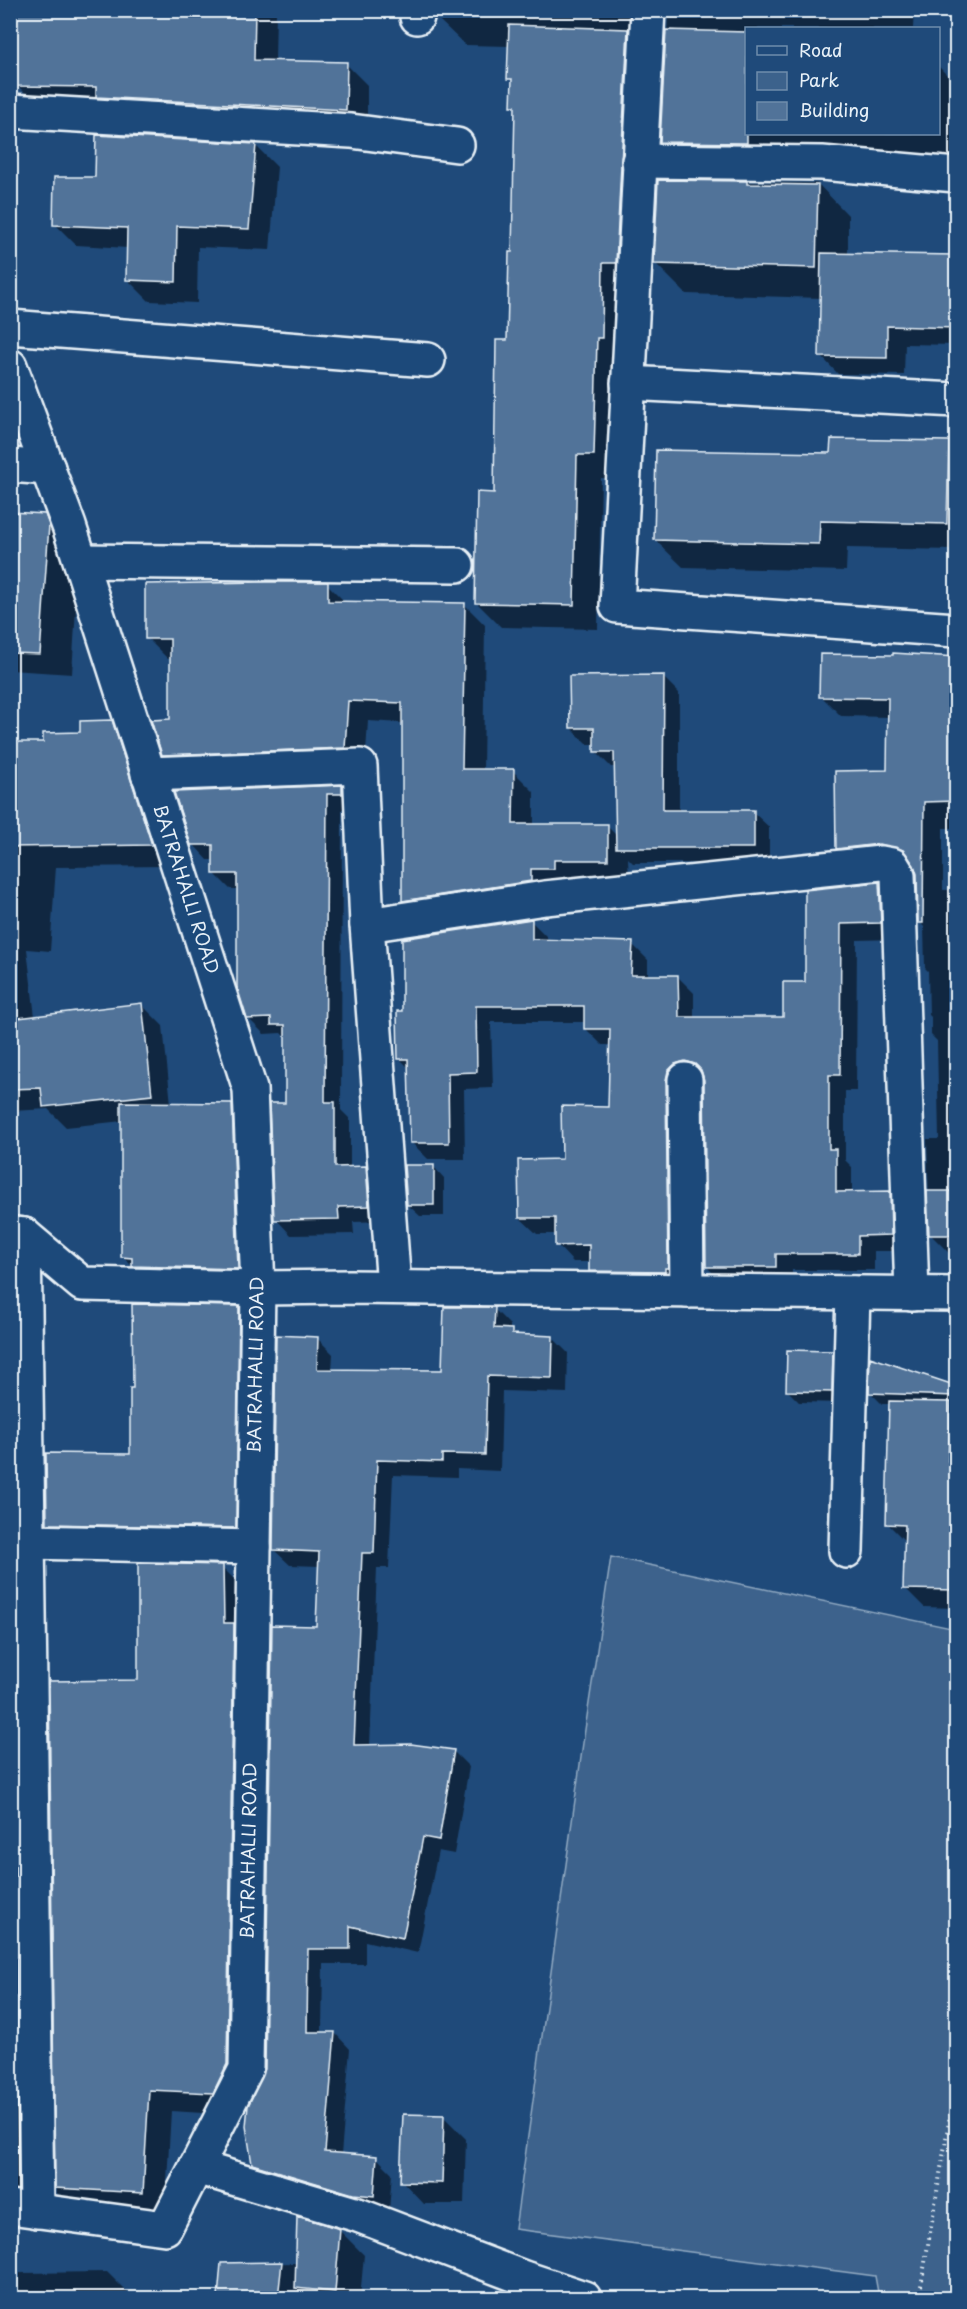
<svg xmlns="http://www.w3.org/2000/svg" width="967" height="2309" font-family="'Playpen Sans',sans-serif">
<style>
.green{fill:#3c628c;stroke:#92aac2;stroke-width:1.5}
.shadow{fill:#0007}
.building{fill:#517399;stroke:#e8f1f8;stroke-width:1.5}
.lines{fill:none;stroke-linecap:round;stroke-linejoin:round}
.street-casing{stroke:#e8f1f8;stroke-width:38}
.path{stroke:#e8f1f8;stroke-width:4;stroke-dasharray:1.5 4.5;stroke-linecap:butt}
.street{stroke:#1f4a7a;stroke-width:33}
.labels{text-anchor:middle;stroke-width:5;stroke-linejoin:round;paint-order:stroke}
.street-label{font-size:18px;fill:#e8f1f8;stroke:#1f4a7a}
</style>
<rect width="100%" height="100%" fill="#1f4a7a"/>
<filter id="ink" filterUnits="userSpaceOnUse"><feTurbulence type="fractalNoise" baseFrequency=".0167" numOctaves="2"/><feDisplacementMap in="SourceGraphic" scale="12" xChannelSelector="R" yChannelSelector="G"/><feConvolveMatrix kernelMatrix="1 2 1 2 8 2 1 2 1" color-interpolation-filters="sRGB"/></filter>
<g filter="url(#ink)">
<path class="green" d="M 611,1557 L 956,1629 L 956,2298 L 879,2298 L 875,2276 L 515,2229 L 583,1743 Z"/>
<path class="shadow" d="M 18,10 L 274,10 L 276,13 L 275,62 L 346,64 L 367,85 L 367,131 L 38,106 L 17,85 Z
M 441,10 L 914,10 L 913,28 L 746,28 L 746,134 L 938,134 L 938,66 L 956,84 L 956,172 L 686,166 L 661,142 L 668,17 L 664,18 L 618,479 L 601,478 L 598,629 L 501,627 L 476,602 L 495,494 L 508,342 L 514,254 L 517,109 L 513,105 L 513,82 L 509,78 L 510,46 L 465,45 L 440,21 Z
M 256,146 L 277,167 L 270,250 L 198,247 L 197,303 L 149,301 L 128,280 L 128,248 L 76,245 L 55,224 L 96,179 Z
M 659,181 L 817,183 L 848,215 L 848,255 L 956,257 L 956,253 L 956,345 L 905,344 L 904,375 L 838,374 L 821,356 L 822,298 L 686,294 L 655,263 Z
M 948,443 L 956,451 L 956,550 L 847,548 L 846,571 L 683,567 L 655,540 L 832,455 Z
M 10,513 L 44,516 L 76,547 L 79,558 L 72,674 L 10,670 Z
M 327,584 L 346,603 L 464,604 L 485,625 L 483,771 L 513,771 L 534,792 L 534,826 L 607,826 L 617,836 L 616,767 L 611,767 L 595,751 L 595,744 L 587,744 L 571,728 L 663,677 L 679,693 L 679,811 L 753,812 L 769,827 L 769,863 L 633,863 L 628,858 L 629,881 L 424,921 L 404,900 L 403,723 L 368,721 L 365,768 L 185,775 L 164,754 L 172,721 L 171,659 L 168,659 L 147,638 Z
M 956,659 L 956,828 L 943,828 L 943,890 L 956,890 L 956,1254 L 950,1254 L 930,1234 L 927,1139 L 939,1139 L 937,1041 L 931,1035 L 931,1017 L 929,1015 L 928,971 L 925,968 L 924,927 L 920,922 L 918,873 L 915,866 L 900,864 L 858,868 L 838,848 L 889,771 L 889,717 L 841,716 L 821,696 Z
M 111,722 L 133,743 L 172,866 L 56,867 L 50,951 L 27,949 L 35,1017 L 142,1005 L 163,1026 L 171,1104 L 231,1104 L 245,1118 L 252,1282 L 137,1271 L 123,1257 L 123,1121 L 66,1127 L 48,1109 L 12,1111 L 10,1109 L 10,744 L 45,744 L 81,734 Z
M 341,787 L 357,803 L 357,809 L 342,809 L 341,1110 L 350,1119 L 350,1168 L 366,1168 L 381,1183 L 384,1221 L 353,1222 L 354,1234 L 291,1235 L 276,1219 L 287,1105 L 287,1039 L 281,1033 L 264,1034 L 248,1018 L 239,889 L 230,889 L 215,874 L 214,860 L 208,860 L 193,844 Z
M 879,884 L 895,900 L 897,939 L 857,940 L 856,1091 L 845,1091 L 845,1160 L 852,1167 L 852,1193 L 889,1193 L 906,1209 L 907,1251 L 874,1251 L 874,1270 L 792,1270 L 792,1283 L 723,1283 L 707,1267 L 705,1078 L 702,1077 L 693,1080 L 684,1284 L 607,1287 L 590,1270 L 590,1262 L 573,1262 L 557,1245 L 557,1234 L 537,1234 L 520,1218 L 563,1160 L 610,1108 L 611,1045 L 602,1045 L 585,1028 L 585,1022 L 491,1022 L 493,1088 L 464,1089 L 465,1159 L 428,1159 L 411,1142 L 410,1069 L 399,1058 L 404,1012 L 531,921 L 547,937 L 548,941 L 632,944 L 648,960 L 648,976 L 677,976 L 694,993 L 694,1019 L 784,1018 L 806,984 L 806,891 Z
M 433,1166 L 444,1178 L 444,1216 L 420,1216 L 408,1205 Z
M 238,1308 L 258,1327 L 254,1546 L 67,1542 L 48,1523 L 131,1455 Z
M 494,1309 L 510,1325 L 510,1330 L 517,1336 L 552,1337 L 568,1353 L 567,1393 L 502,1391 L 500,1471 L 457,1469 L 457,1477 L 393,1475 L 389,1568 L 377,1568 L 370,1746 L 453,1751 L 469,1767 L 454,1854 L 438,1851 L 418,1953 L 365,1941 L 365,1964 L 323,1964 L 322,2033 L 335,2033 L 350,2049 L 341,2155 L 376,2157 L 392,2173 L 389,2211 L 269,2179 L 253,2163 L 266,2070 L 317,1628 L 320,1566 L 290,1565 L 274,1550 L 317,1338 L 333,1354 L 332,1371 L 444,1371 Z
M 832,1353 L 843,1364 L 842,1403 L 799,1402 L 787,1390 Z
M 956,1388 L 956,1608 L 924,1607 L 905,1588 L 906,1542 L 887,1523 L 890,1404 L 882,1404 L 871,1393 Z
M 10,1457 L 36,1851 L 10,1849 Z
M 222,1567 L 244,1589 L 235,2115 L 171,2111 L 165,2215 L 79,2215 L 57,2193 L 50,1683 L 140,1682 Z
M 10,1945 L 14,1945 L 38,1969 L 41,2212 L 10,2213 Z
M 443,2116 L 466,2139 L 464,2204 L 424,2204 L 402,2181 Z
M 340,2231 L 364,2255 L 360,2298 L 219,2298 L 222,2264 L 297,2263 Z
M 10,2268 L 14,2268 L 19,2273 L 107,2272 L 131,2296 L 131,2298 L 10,2298 Z"/>
<path class="building" d="M 17,10 L 255,10 L 254,60 L 347,62 L 346,110 L 96,97 L 96,87 L 15,86 Z
M 509,25 L 628,29 L 616,263 L 603,263 L 602,338 L 597,338 L 594,455 L 577,455 L 574,605 L 475,603 L 477,492 L 494,493 L 496,340 L 507,340 L 509,252 L 512,252 L 515,106 L 511,106 L 512,79 L 507,79 Z
M 666,30 L 747,32 L 747,143 L 660,142 Z
M 96,135 L 256,144 L 249,229 L 177,226 L 176,282 L 126,280 L 127,228 L 53,225 L 54,177 L 95,177 Z
M 658,180 L 747,181 L 747,184 L 818,185 L 816,268 L 654,264 Z
M 821,253 L 957,255 L 957,328 L 887,326 L 887,358 L 819,357 Z
M 831,439 L 949,441 L 947,524 L 820,521 L 819,544 L 654,540 L 656,450 L 830,453 Z
M 10,512 L 45,514 L 49,525 L 40,654 L 10,653 Z
M 267,582 L 328,582 L 328,601 L 465,603 L 462,769 L 514,769 L 513,824 L 608,824 L 608,860 L 554,860 L 554,869 L 531,869 L 531,881 L 402,901 L 402,703 L 348,701 L 345,748 L 162,755 L 151,720 L 170,719 L 170,639 L 145,639 L 145,584 Z
M 893,653 L 957,657 L 957,801 L 924,802 L 923,923 L 918,923 L 917,874 L 914,865 L 903,850 L 879,844 L 836,849 L 835,771 L 887,770 L 888,698 L 819,697 L 820,654 L 893,655 Z
M 664,675 L 663,810 L 754,810 L 754,848 L 616,848 L 614,752 L 594,752 L 594,728 L 570,728 L 569,676 Z
M 112,720 L 152,845 L 10,847 L 10,742 L 43,742 L 43,733 L 80,732 L 80,721 Z
M 342,785 L 342,794 L 327,794 L 325,1102 L 335,1102 L 335,1167 L 366,1166 L 369,1206 L 338,1207 L 339,1219 L 274,1220 L 269,1103 L 285,1103 L 285,1025 L 271,1025 L 271,1018 L 247,1019 L 237,987 L 237,874 L 213,874 L 213,845 L 191,845 L 174,792 Z
M 879,882 L 881,923 L 841,924 L 840,1075 L 829,1075 L 829,1149 L 836,1149 L 836,1192 L 890,1191 L 891,1235 L 858,1236 L 858,1254 L 776,1254 L 776,1267 L 706,1267 L 704,1080 L 701,1070 L 695,1064 L 685,1061 L 675,1064 L 668,1071 L 666,1080 L 668,1268 L 665,1268 L 665,1272 L 589,1271 L 589,1245 L 555,1246 L 555,1218 L 519,1218 L 518,1160 L 562,1159 L 561,1106 L 608,1107 L 610,1029 L 584,1029 L 584,1006 L 476,1006 L 477,1072 L 448,1073 L 449,1143 L 410,1143 L 408,1059 L 398,1059 L 397,1011 L 402,1011 L 402,939 L 532,919 L 532,939 L 633,942 L 631,975 L 678,975 L 679,1017 L 783,1017 L 783,982 L 805,982 L 805,890 Z
M 142,1003 L 152,1095 L 43,1107 L 41,1088 L 10,1089 L 10,1019 Z
M 121,1102 L 232,1103 L 238,1269 L 132,1266 L 132,1258 L 121,1257 Z
M 404,1165 L 434,1165 L 434,1205 L 407,1205 Z
M 927,1191 L 957,1191 L 957,1235 L 929,1235 Z
M 132,1304 L 239,1306 L 236,1528 L 47,1524 L 46,1453 L 130,1454 L 130,1388 L 133,1388 Z
M 444,1307 L 495,1307 L 494,1328 L 512,1329 L 512,1334 L 553,1336 L 552,1378 L 487,1376 L 485,1455 L 442,1454 L 442,1462 L 377,1460 L 374,1553 L 362,1553 L 354,1745 L 411,1744 L 454,1750 L 439,1840 L 423,1837 L 403,1938 L 350,1926 L 350,1949 L 308,1949 L 307,2032 L 335,2032 L 325,2152 L 377,2156 L 374,2196 L 353,2194 L 252,2164 L 246,2126 L 248,2106 L 265,2069 L 272,1625 L 316,1626 L 319,1552 L 273,1550 L 276,1335 L 318,1337 L 317,1369 L 442,1370 Z
M 787,1350 L 833,1351 L 832,1392 L 786,1391 Z
M 870,1357 L 957,1386 L 955,1396 L 869,1393 Z
M 889,1401 L 951,1402 L 948,1461 L 957,1461 L 957,1590 L 903,1589 L 905,1525 L 886,1524 Z
M 138,1563 L 223,1565 L 224,1623 L 234,1623 L 227,2064 L 213,2093 L 149,2090 L 143,2193 L 55,2188 L 49,1681 L 138,1680 Z
M 403,2114 L 444,2115 L 442,2183 L 400,2182 Z
M 297,2216 L 340,2229 L 335,2292 L 295,2288 Z
M 282,2262 L 278,2298 L 218,2298 L 221,2263 Z"/>
<g class="lines">
<g class="street-casing">
<g id="street">
<path d="M 648,10 L 617,606 L 956,630"/>
<path d="M 417,17 L 417,10"/>
<path d="M 10,111 L 351,131 L 457,145"/>
<path d="M 639,161 L 822,163 L 956,175"/>
<path d="M 10,327 L 428,360"/>
<path id="s1" d="M 10,366 L 69,526 L 250,1089 L 258,1288 L 246,2069 L 165,2228 L 10,2207"/>
<path d="M 628,383 L 956,400"/>
<path d="M 10,465 L 48,468"/>
<path d="M 81,561 L 457,565"/>
<path d="M 148,774 L 360,766 L 367,925 L 394,1287"/>
<path d="M 367,925 L 545,898 L 881,863 L 892,865 L 898,875 L 912,1294"/>
<path d="M 685,1080 L 687,1291"/>
<path d="M 10,1233 L 24,1235 L 82,1284 L 258,1288 L 350,1287 L 956,1294"/>
<path d="M 24,1235 L 37,2211"/>
<path d="M 28,1542 L 254,1547"/>
<path d="M 846,1551 L 853,1293"/>
<path d="M 196,2167 L 358,2215 L 524,2278 L 584,2298"/>
</g>
</g>
<path class="path" d="M 919,2298 L 956,2080"/>
<use href="#street" class="street"/>
</g>
</g>
<g class="labels">
<g class="street-label">
<text dy="6" stroke="none"><textPath href="#s1" startOffset="552">BATRAHALLI ROAD</textPath></text>
<text transform="translate(256 1365) rotate(-89)" y="6">BATRAHALLI ROAD</text>
<text transform="translate(249 1851) rotate(-89)" y="6">BATRAHALLI ROAD</text>
</g>
</g>
<rect width="967" height="2309" fill="none" stroke="#1f4a7a" stroke-width="36"/>
<rect x="18" y="18" width="931" height="2273" fill="none" stroke="#e8f1f8" stroke-width="2" filter="url(#ink)"/>
<rect x="745" y="27" width="195" height="108" fill="#1f4a7a" stroke="#6f8dac" stroke-width="1.5"/>
<rect x="757" y="46" width="30" height="9" fill="#1f4a7a" stroke="#6f8dac" stroke-width="1.5"/>
<text x="799" y="57" font-size="18" fill="#e8f1f8">Road</text>
<rect x="757" y="72" width="30" height="18" fill="#3c628c" stroke="#6f8dac" stroke-width="1.5"/>
<text x="799" y="87" font-size="18" fill="#e8f1f8">Park</text>
<rect x="757" y="102" width="30" height="18" fill="#517399" stroke="#6f8dac" stroke-width="1.5"/>
<text x="799" y="117" font-size="18" fill="#e8f1f8">Building</text>
</svg>
